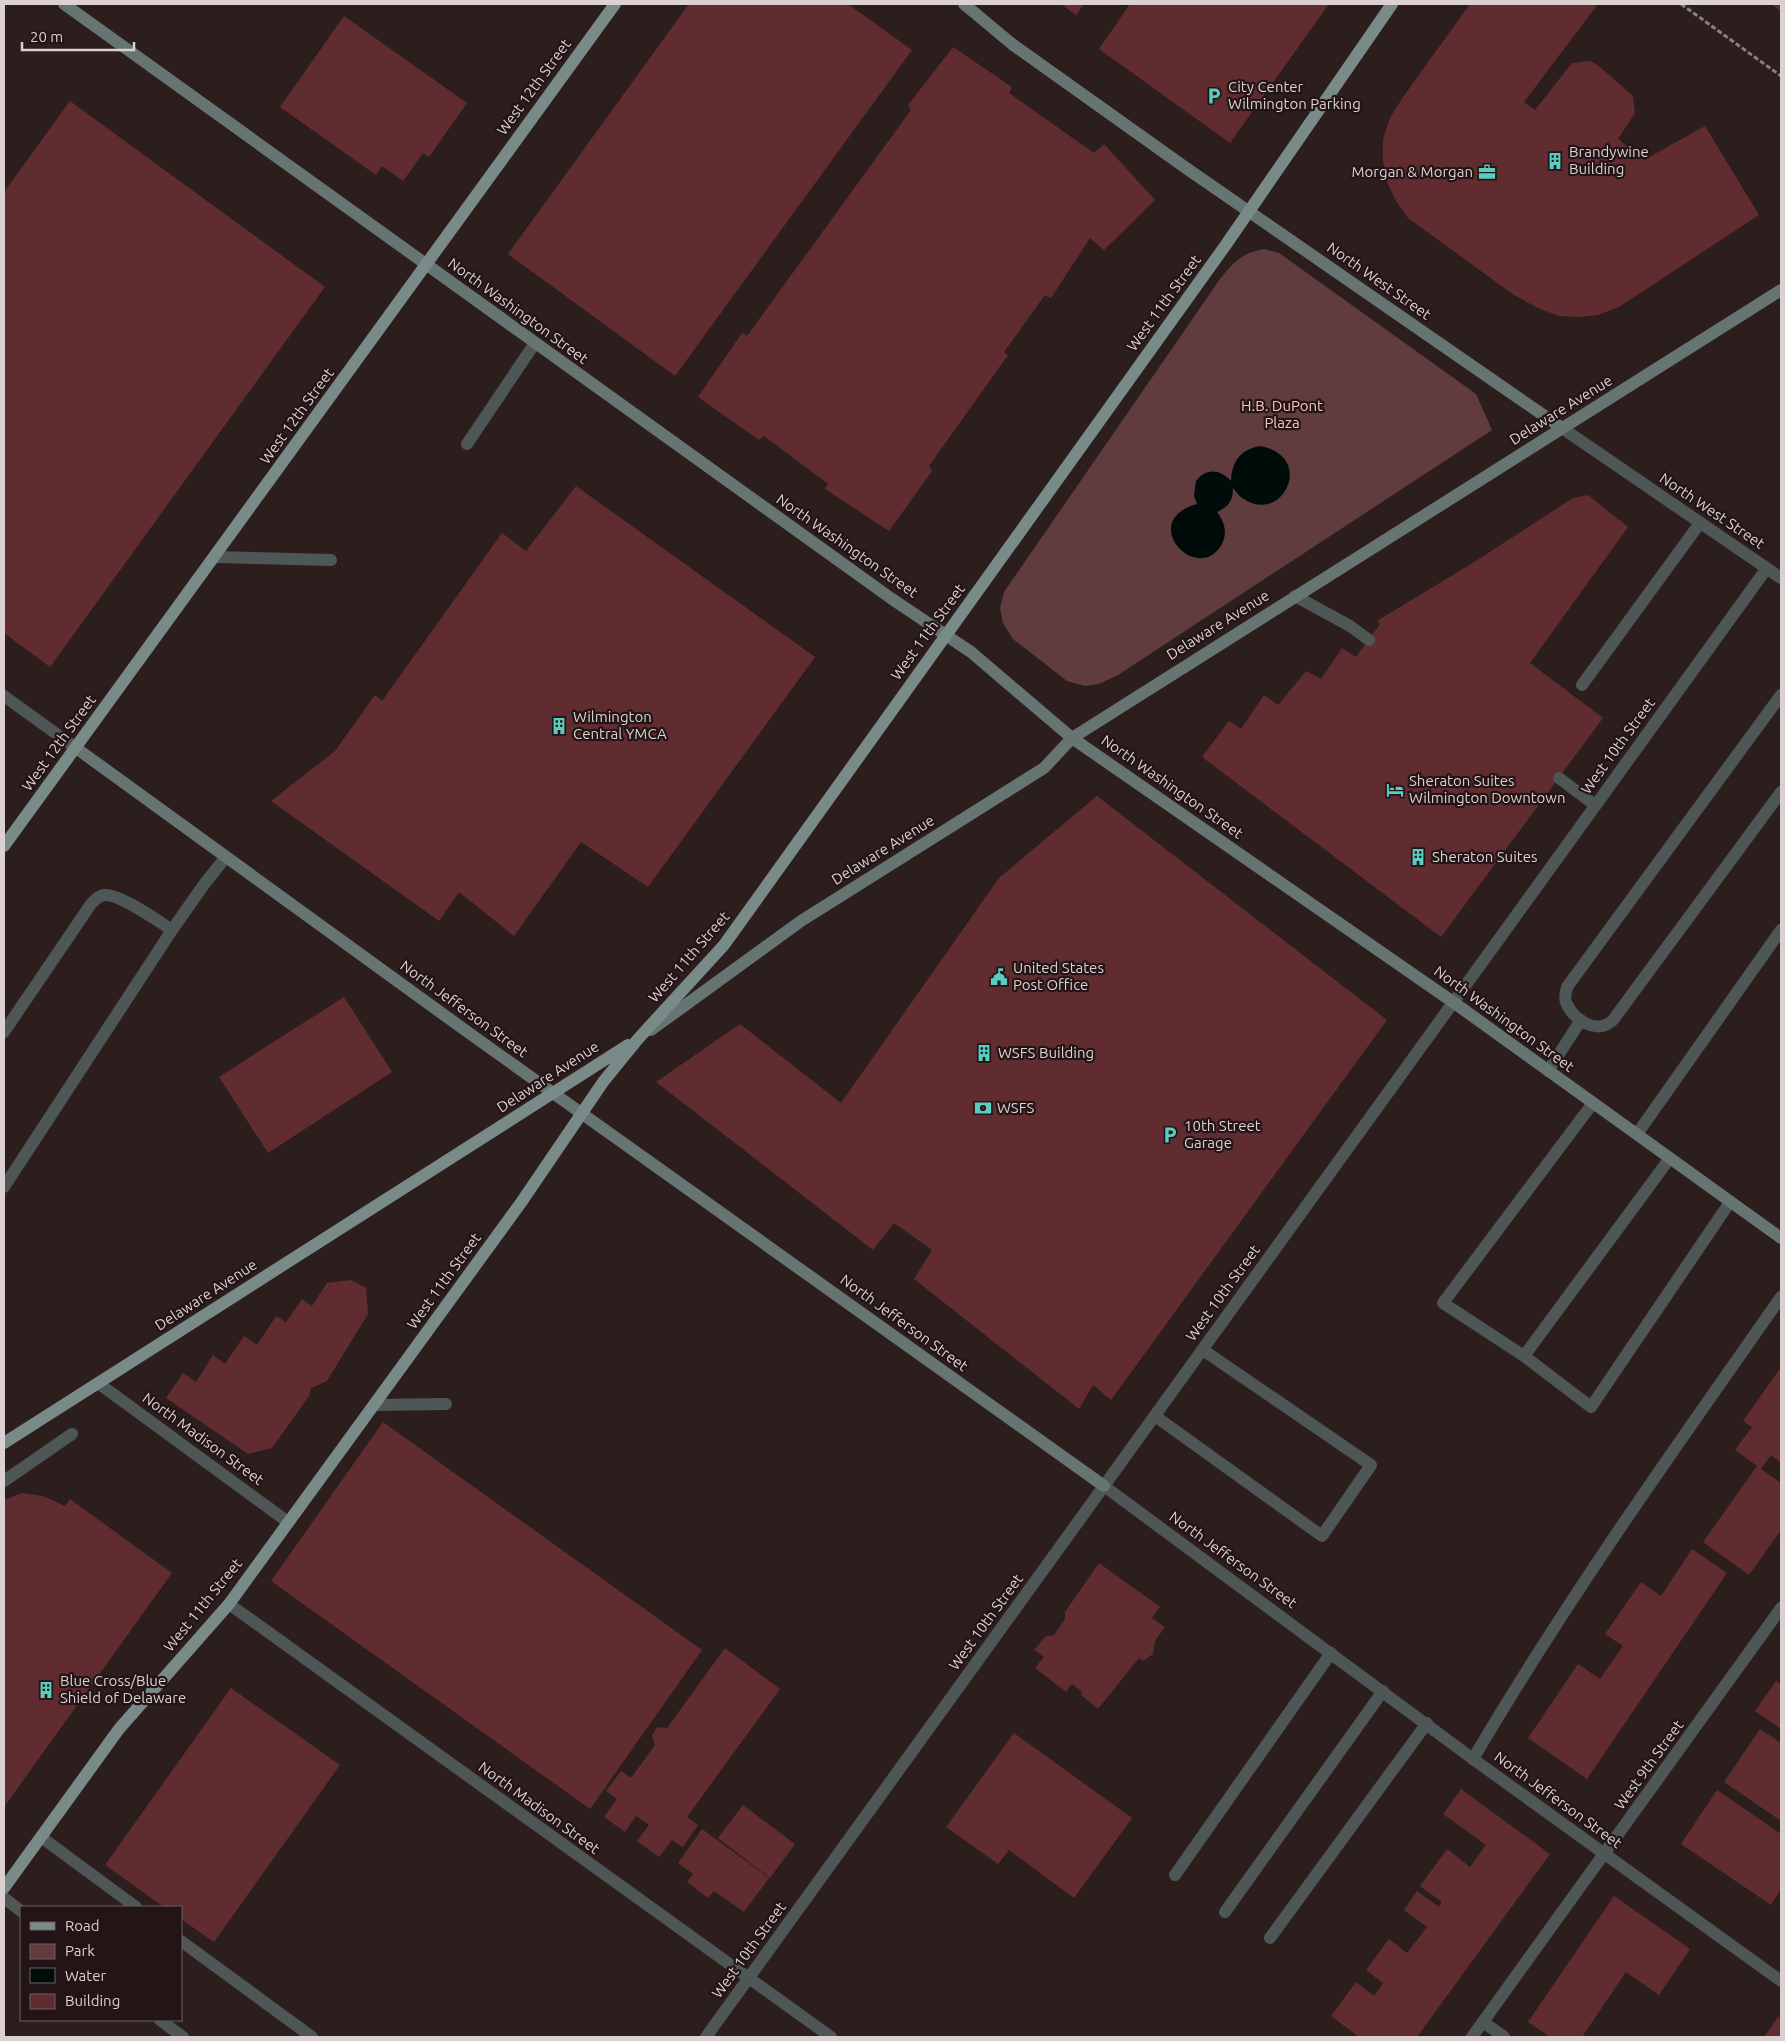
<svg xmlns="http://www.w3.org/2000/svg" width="1785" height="2041" font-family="Ubuntu,sans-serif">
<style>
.green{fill:#613c3e}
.water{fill:#000c09}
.building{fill:#602c2f}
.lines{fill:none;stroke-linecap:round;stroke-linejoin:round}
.path{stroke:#8b7e7e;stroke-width:3;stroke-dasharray:5 2.5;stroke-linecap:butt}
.lane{stroke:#4e5755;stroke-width:12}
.street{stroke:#4e5755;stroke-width:12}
.secondary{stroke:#667472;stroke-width:12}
.primary{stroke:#798b88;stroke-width:12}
.labels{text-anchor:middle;stroke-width:4.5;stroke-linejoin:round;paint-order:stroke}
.street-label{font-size:15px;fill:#dcd1d1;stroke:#231415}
.poi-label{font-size:15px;fill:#dcd1d1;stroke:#231415;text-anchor:start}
.park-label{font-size:15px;fill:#f9c1c2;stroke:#231415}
</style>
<rect width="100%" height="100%" fill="#2d1e1e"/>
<path class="green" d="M 1264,249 L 1279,253 L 1476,394 L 1492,430 L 1118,675 L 1099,684 L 1085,686 L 1067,681 L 1013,639 L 1003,623 L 1000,608 L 1004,592 L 1220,279 C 1235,261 1240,254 1264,249 Z"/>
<path class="water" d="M 1260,446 C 1316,456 1283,525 1244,499 C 1239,497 1236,491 1233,488 C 1233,500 1229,507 1217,512 C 1224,521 1228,532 1222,544 C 1198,587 1136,521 1197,504 L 1194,496 L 1196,481 C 1206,468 1220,469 1231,481 C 1232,461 1240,450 1260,446 Z"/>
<path class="building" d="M 689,4 L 848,4 L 912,50 L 675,376 L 508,254 Z
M 1061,4 L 1084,4 L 1076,15 Z
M 1130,4 L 1329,4 L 1230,143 L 1099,49 Z
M 1470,4 L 1598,4 L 1524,102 L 1535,110 L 1572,63 L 1590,61 L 1599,66 L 1633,96 L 1635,113 L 1618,139 L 1644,160 L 1705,126 L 1759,215 L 1619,307 L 1598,315 L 1578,317 L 1559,316 L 1538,308 L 1514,295 L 1408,218 L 1396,201 L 1387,182 L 1383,161 L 1383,139 L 1390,118 L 1403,97 Z
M 1771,4 L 1781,4 L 1781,11 Z
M 344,16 L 467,103 L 429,157 L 423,153 L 403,181 L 382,166 L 376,175 L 280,107 Z
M 953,47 L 1012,87 L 1009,93 L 1094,153 L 1104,144 L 1155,200 L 1104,250 L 1090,238 L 1051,298 L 1045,295 L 1004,352 L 1008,355 L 929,466 L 932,471 L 889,531 L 825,489 L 828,484 L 764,436 L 759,440 L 698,397 L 742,333 L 747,336 L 911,110 L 908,105 Z
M 70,101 L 325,287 L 50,667 L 4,633 L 4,192 Z
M 576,486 L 815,657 L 648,887 L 581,842 L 514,936 L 459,892 L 439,921 L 271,801 L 335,751 L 375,695 L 382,701 L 502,533 L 526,551 Z
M 1588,495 L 1628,527 L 1530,663 L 1603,718 L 1441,937 L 1202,757 L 1229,721 L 1241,729 L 1264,695 L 1278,705 L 1306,671 L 1321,679 L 1342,648 L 1356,657 L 1380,624 L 1377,621 L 1471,564 L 1573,498 Z
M 1097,796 L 1387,1020 L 1111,1400 L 1093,1385 L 1079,1409 L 914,1279 L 932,1250 L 894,1223 L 873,1250 L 656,1082 L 740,1024 L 841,1103 L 999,878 Z
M 344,997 L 392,1072 L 268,1153 L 219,1077 Z
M 351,1280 L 366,1288 L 368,1314 L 327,1381 L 311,1388 L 309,1396 L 272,1448 L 248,1454 L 166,1398 L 183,1373 L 196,1382 L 213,1355 L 225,1364 L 244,1336 L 257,1345 L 276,1316 L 286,1322 L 302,1299 L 312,1306 L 327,1283 Z
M 1781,1367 L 1781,1463 L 1771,1455 L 1761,1469 L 1781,1483 L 1781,1530 L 1749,1575 L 1703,1542 L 1757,1466 L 1735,1450 L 1752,1427 L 1743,1421 Z
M 383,1422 L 702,1650 L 590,1809 L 271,1581 Z
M 22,1493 L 43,1496 L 65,1506 L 70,1499 L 172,1573 L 4,1807 L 4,1500 Z
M 1692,1549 L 1727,1573 L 1587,1779 L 1528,1738 L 1578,1664 L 1600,1679 L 1623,1646 L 1605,1634 L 1641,1582 L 1661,1596 Z
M 1099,1563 L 1160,1607 L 1152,1618 L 1165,1627 L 1155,1641 L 1153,1654 L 1143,1661 L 1139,1658 L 1098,1709 L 1081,1695 L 1082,1692 L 1072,1684 L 1066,1692 L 1035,1668 L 1044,1657 L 1034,1650 L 1046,1636 L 1054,1635 L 1065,1619 L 1065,1612 Z
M 725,1648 L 780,1689 L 687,1817 L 698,1825 L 683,1847 L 672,1840 L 659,1857 L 637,1841 L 649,1825 L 636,1816 L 625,1832 L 604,1817 L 617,1799 L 606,1791 L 621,1771 L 631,1778 L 655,1745 L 652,1736 L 657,1727 L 667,1728 Z
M 1776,1681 L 1781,1685 L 1781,1729 L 1755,1711 Z
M 231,1688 L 340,1765 L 214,1942 L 181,1919 L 181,1907 L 164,1907 L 105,1865 Z
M 1760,1729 L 1781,1743 L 1781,1821 L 1724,1782 Z
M 1014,1733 L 1132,1818 L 1074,1898 L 1009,1850 L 998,1864 L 946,1827 Z
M 1461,1789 L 1550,1854 L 1417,2037 L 1359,2037 L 1331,2016 L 1356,1982 L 1374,1996 L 1383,1983 L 1366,1970 L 1389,1939 L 1407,1953 L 1427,1927 L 1404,1910 L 1417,1891 L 1439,1907 L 1442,1902 L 1420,1886 L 1447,1849 L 1470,1867 L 1486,1845 L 1443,1814 Z
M 1717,1790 L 1781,1834 L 1781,1889 L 1771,1905 L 1681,1844 Z
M 743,1805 L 795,1844 L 770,1878 L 718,1838 Z
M 702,1829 L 769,1878 L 744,1912 L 714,1891 L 708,1898 L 687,1882 L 693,1874 L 678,1863 Z
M 1614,1896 L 1690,1949 L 1659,1995 L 1626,1972 L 1582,2037 L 1550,2037 L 1528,2022 Z
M 1778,2017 L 1781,2019 L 1781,2037 L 1764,2037 Z"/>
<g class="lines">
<path class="path" d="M 1681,4 L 1781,76"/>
<path class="lane" d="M 467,444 L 535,343
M 215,557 L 331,560
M 1295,596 L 1350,626 L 1369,640
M 1582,685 L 1700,523
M 1781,695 L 1567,987 C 1566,992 1564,997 1566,1002 C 1572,1019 1597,1036 1613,1020 L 1781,792
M 1559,778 L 1595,805
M 4,1032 L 91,904 C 95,900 98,896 104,895 C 119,893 158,921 172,930
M 1548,1071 L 1581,1020
M 1593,1103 L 1443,1303 L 1524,1356 L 1591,1407 L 1730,1202
M 1637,1134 L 1781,930
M 4,1187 L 172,930 L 205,883 L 226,857
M 1524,1356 L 1670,1158
M 374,1405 L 446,1404
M 1155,1416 L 1322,1536 L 1371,1465 L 1203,1350
M 1473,1759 C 1567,1599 1675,1448 1781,1297
M 41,1837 L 136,1907
M 1175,1875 L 1331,1653
M 4,1898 L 21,1911
M 1225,1912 L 1383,1691
M 1270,1938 L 1427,1723
M 181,1941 L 312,2037
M 160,2020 L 183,2037"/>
<path class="street" d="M 1562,428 L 1781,578
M 4,696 L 76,748
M 98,1383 L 288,1522
M 4,1481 L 72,1434
M 1104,1486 L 1473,1759 L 1781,1981
M 229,1604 L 831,2037
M 1483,2022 L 1504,2037
M 706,2037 L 1767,568
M 1472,2037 L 1781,1608"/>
<path class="secondary" d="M 64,4 L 892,599 L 971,652 L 1072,738 L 1453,1002 L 1781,1238
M 964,4 L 1012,44 L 1186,168 L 1562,428
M 76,748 L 469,1033 L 1104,1486
M 651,1030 L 801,921 L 1044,768 L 1072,738 L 1781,290"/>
<path class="primary" d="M 4,846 L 615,4
M 4,1443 L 628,1045
M 4,1888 L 119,1729 L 229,1604 L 520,1204 L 603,1082 L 638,1039 L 724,945 L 1225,246 L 1392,4"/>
</g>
<defs>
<g id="parking-bare" transform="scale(1.35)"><path d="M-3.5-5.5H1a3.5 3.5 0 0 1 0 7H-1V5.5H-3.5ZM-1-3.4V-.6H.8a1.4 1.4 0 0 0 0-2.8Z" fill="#58cec0" stroke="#231415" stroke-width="2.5" paint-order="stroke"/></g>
<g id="building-bare" transform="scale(1.35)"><path d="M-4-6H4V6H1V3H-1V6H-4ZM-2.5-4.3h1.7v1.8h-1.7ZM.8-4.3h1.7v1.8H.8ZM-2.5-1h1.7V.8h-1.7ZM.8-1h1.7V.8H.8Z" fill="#58cec0" stroke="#231415" stroke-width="2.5" paint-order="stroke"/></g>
<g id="office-bare" transform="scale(1.35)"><path d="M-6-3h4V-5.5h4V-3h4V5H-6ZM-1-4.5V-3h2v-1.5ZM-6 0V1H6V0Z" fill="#58cec0" stroke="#231415" stroke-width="2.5" paint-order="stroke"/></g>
<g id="hotel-bare" transform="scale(1.35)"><path d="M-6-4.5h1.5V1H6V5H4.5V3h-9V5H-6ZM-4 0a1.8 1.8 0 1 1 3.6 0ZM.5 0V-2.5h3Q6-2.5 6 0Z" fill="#58cec0" stroke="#231415" stroke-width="2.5" paint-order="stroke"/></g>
<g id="civic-bare" transform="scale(1.35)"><path d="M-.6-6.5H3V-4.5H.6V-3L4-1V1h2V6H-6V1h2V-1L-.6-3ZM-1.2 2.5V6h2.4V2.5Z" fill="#58cec0" stroke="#231415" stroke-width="2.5" paint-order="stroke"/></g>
<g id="bank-bare" transform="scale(1.35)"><path d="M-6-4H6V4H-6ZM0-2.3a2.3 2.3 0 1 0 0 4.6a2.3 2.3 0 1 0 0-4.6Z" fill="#58cec0" stroke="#231415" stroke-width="2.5" paint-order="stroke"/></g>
</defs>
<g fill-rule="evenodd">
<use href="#parking-bare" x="1214" y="96"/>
<use href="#building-bare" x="1555" y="161"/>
<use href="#office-bare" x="1487" y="172"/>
<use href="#building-bare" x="559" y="726"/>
<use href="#hotel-bare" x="1395" y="790"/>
<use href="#building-bare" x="1418" y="857"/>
<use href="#civic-bare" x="999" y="977"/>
<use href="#building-bare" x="984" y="1053"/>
<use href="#bank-bare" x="983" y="1108"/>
<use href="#parking-bare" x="1170" y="1135"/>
<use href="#building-bare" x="46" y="1690"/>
</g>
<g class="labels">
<g class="street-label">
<text transform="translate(534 87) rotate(-54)" y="5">West 12th Street</text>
<text transform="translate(1379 281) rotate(35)" y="5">North West Street</text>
<text transform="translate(1164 303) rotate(-54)" y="5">West 11th Street</text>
<text transform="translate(518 311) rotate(36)" y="5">North Washington Street</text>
<text transform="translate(1561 410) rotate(-32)" y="5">Delaware Avenue</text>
<text transform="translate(297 416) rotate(-54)" y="5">West 12th Street</text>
<text transform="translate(1712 511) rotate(34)" y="5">North West Street</text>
<text transform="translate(847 546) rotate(35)" y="5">North Washington Street</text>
<text transform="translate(1218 625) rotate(-32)" y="5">Delaware Avenue</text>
<text transform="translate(928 632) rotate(-54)" y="5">West 11th Street</text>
<text transform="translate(59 743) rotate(-54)" y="5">West 12th Street</text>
<text transform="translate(1618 746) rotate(-54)" y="5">West 10th Street</text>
<text transform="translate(1172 787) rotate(35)" y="5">North Washington Street</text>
<text transform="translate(883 850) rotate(-32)" y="5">Delaware Avenue</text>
<text transform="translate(689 957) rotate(-49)" y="5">West 11th Street</text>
<text transform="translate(464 1009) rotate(36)" y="5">North Jefferson Street</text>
<text transform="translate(1504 1019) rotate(36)" y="5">North Washington Street</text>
<text transform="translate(548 1077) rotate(-33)" y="5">Delaware Avenue</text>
<text transform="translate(444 1281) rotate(-54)" y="5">West 11th Street</text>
<text transform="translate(1223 1293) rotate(-54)" y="5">West 10th Street</text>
<text transform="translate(206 1295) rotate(-33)" y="5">Delaware Avenue</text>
<text transform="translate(904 1323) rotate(36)" y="5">North Jefferson Street</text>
<text transform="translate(203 1439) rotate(36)" y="5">North Madison Street</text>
<text transform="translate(1233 1560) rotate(36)" y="5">North Jefferson Street</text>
<text transform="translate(203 1605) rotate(-51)" y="5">West 11th Street</text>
<text transform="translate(986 1622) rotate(-54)" y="5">West 10th Street</text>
<text transform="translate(1649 1765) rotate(-54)" y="5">West 9th Street</text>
<text transform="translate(1558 1800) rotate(36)" y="5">North Jefferson Street</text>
<text transform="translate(539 1808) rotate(36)" y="5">North Madison Street</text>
<text transform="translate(749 1950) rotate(-54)" y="5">West 10th Street</text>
</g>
<g class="poi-label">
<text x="1228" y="92">City Center<tspan x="1228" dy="17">Wilmington Parking</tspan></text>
<text x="1569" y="157">Brandywine<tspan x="1569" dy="17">Building</tspan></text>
<text x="1473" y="177" text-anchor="end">Morgan &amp; Morgan</text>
<text x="573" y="722">Wilmington<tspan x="573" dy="17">Central YMCA</tspan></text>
<text x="1409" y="786">Sheraton Suites<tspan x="1409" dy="17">Wilmington Downtown</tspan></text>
<text x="1432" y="862">Sheraton Suites</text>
<text x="1013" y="973">United States<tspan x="1013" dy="17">Post Office</tspan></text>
<text x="998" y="1058">WSFS Building</text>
<text x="997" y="1113">WSFS</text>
<text x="1184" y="1131">10th Street<tspan x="1184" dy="17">Garage</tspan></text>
<text x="60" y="1686">Blue Cross/Blue<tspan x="60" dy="17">Shield of Delaware</tspan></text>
</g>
<g class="park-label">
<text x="1282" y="411">H.B. DuPont<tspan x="1282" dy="17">Plaza</tspan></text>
</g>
</g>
<rect width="1785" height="2041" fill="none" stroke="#dcd1d1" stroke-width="10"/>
<rect x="20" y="1906" width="162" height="115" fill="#231415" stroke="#6d6060"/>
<rect x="30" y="1922" width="25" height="8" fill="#798b88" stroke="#6d6060"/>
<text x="65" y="1931" font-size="15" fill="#dcd1d1">Road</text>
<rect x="30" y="1944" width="25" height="15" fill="#613c3e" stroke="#6d6060"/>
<text x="65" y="1956" font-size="15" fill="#dcd1d1">Park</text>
<rect x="30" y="1968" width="25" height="15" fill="#000c09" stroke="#6d6060"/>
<text x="65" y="1981" font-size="15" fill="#dcd1d1">Water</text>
<rect x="30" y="1994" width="25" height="15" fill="#602c2f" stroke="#6d6060"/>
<text x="65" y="2006" font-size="15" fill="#dcd1d1">Building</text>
<path d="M22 42v8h112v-8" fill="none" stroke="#dcd1d1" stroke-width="2.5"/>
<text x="30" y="42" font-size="15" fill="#dcd1d1" stroke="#231415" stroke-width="4" paint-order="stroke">20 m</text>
</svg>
